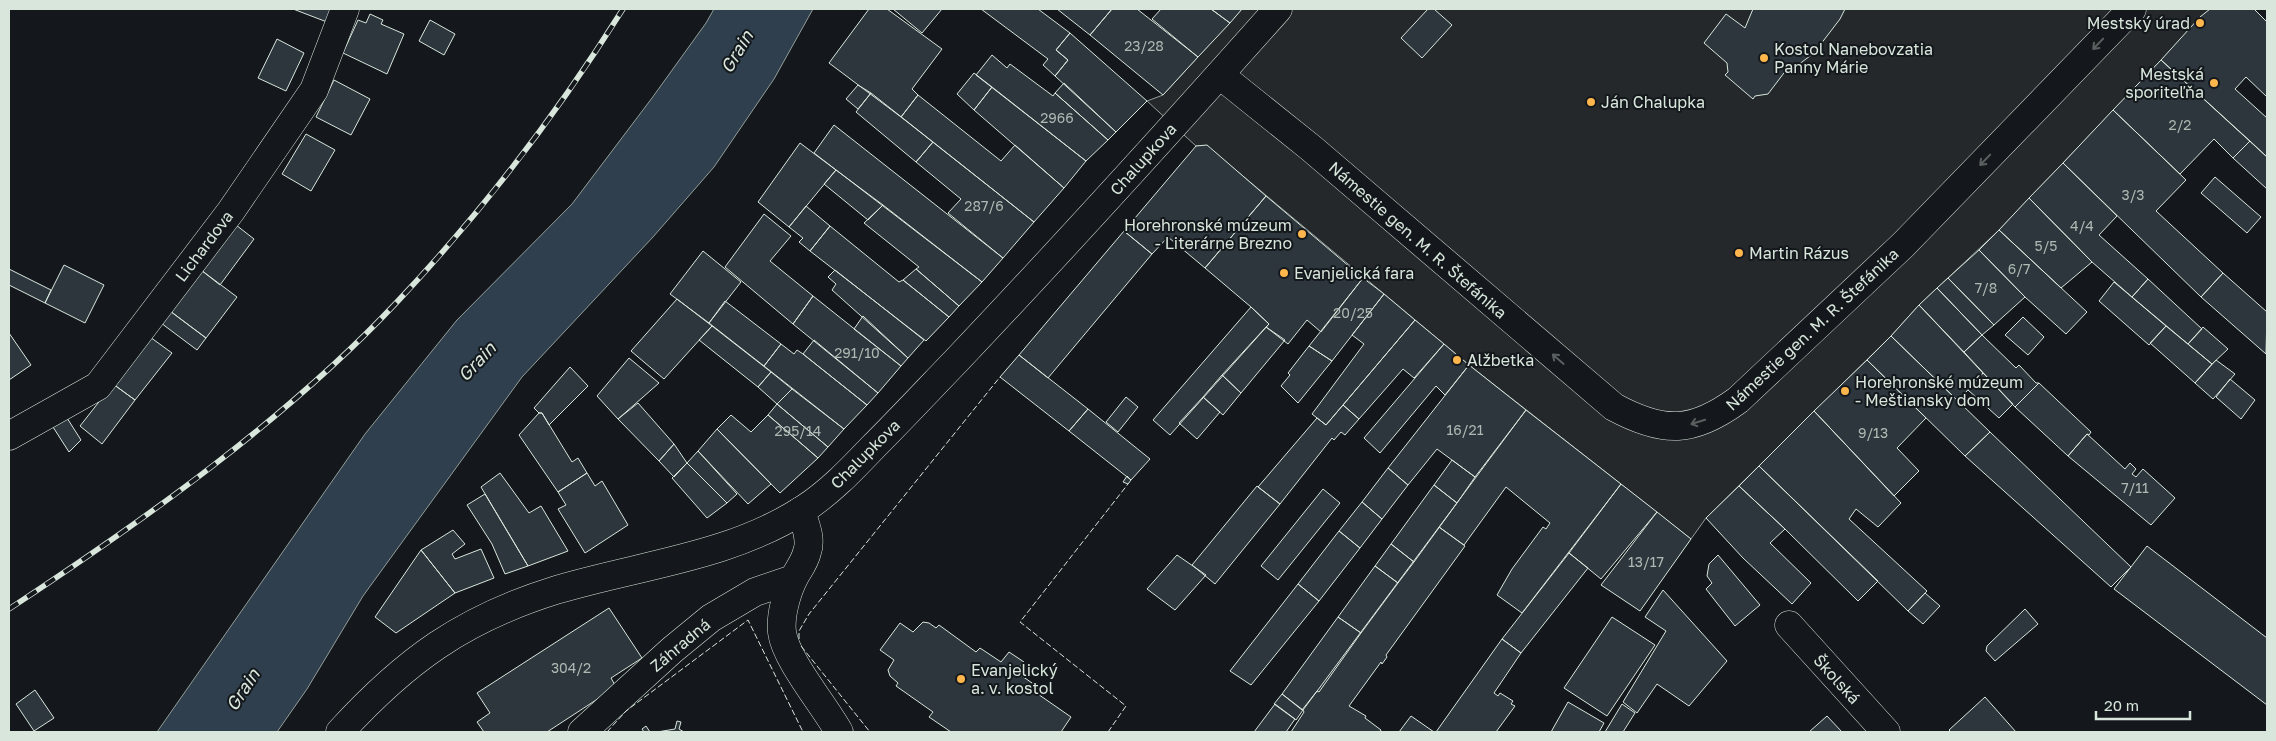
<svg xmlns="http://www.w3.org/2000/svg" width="2276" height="741" font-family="'Golos Text',sans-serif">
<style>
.parking{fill:#24282b;stroke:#939e99}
.water{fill:#2f3f4d;stroke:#939e99}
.building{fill:#2c363c;stroke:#d8e6dc}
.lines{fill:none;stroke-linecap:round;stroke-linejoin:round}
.minor-casing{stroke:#d8e6dc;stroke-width:29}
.major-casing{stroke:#d8e6dc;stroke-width:29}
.minor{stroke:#14181c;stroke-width:28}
.major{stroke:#14181c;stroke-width:28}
.rail-casing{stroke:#d8e6dc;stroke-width:5.5}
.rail{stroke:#14181c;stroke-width:4;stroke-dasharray:11;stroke-linecap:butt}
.fence{stroke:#d8e6dc;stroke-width:1;stroke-dasharray:6 2.5;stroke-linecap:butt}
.oneway{stroke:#59605f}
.poi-dot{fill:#ffb74d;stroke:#14181c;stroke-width:2}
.labels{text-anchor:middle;stroke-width:4;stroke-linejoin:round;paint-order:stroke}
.number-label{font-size:14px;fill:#adbab4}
.poi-label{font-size:16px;fill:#d8e6dc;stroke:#14181c;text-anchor:start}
.street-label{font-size:16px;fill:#d8e6dc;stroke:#14181c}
.water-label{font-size:18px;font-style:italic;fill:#d8e6dc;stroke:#14181c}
</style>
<rect width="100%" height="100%" fill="#14181c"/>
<path class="parking" d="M 1242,9 L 2210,9 L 1999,230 L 1919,305 L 1891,336 L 1706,518 L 1691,539 L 1469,365 L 1207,146 L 1196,146 L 1147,101 L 1163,95 Z"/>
<path class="water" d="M 714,9 L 813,9 L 774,79 L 714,167 L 653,237 L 522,377 L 363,596 L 307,689 L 277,732 L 157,732 L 365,434 L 457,320 L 572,204 L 652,98 L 706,23 Z"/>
<path class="building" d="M 293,9 L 332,9 L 327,22 Z
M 869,9 L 887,9 L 942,49 L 912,89 L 918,95 L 901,117 L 829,63 Z
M 893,9 L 942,9 L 922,33 Z
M 981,9 L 1038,9 L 1070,33 L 1056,50 L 1068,60 L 1055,76 L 1043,65 L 1048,59 Z
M 1057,9 L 1112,9 L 1090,35 Z
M 1112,9 L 1137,9 L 1198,57 L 1163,95 L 1090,35 Z
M 1161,9 L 1211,9 L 1230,23 L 1198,57 L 1152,19 Z
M 1211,9 L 1242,9 L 1230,23 Z
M 1428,9 L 1434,9 L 1452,25 L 1422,58 L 1401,38 Z
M 1753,9 L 1845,9 L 1840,19 L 1814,53 L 1794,68 L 1790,65 L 1768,94 L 1755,96 L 1753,99 L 1725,75 L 1728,72 L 1727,63 L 1704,43 L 1726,14 L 1745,28 Z
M 2210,9 L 2254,9 L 2267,22 L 2267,97 L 2246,77 L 2235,89 L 2267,118 L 2267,157 L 2161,60 L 2200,17 Z
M 370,14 L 383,20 L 381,24 L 404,34 L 387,74 L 343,53 L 358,20 L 366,23 Z
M 430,20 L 455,34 L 444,55 L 419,41 Z
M 1070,33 L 1147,101 L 1116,132 L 1055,76 L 1068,60 L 1056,50 Z
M 277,39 L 304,53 L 286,91 L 258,78 Z
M 992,55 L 1007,68 L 1010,64 L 1053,96 L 1055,93 L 1108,140 L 1086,161 L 976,75 Z
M 2161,60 L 2250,141 L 2233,158 L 2214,139 L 2180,174 L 2113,110 Z
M 974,73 L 992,87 L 974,110 L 957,94 Z
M 334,80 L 370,99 L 351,135 L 316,117 Z
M 1064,83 L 1116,132 L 1108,140 L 1055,93 Z
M 858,85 L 871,93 L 858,109 L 846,99 Z
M 992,87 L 1086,161 L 1064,188 L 974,110 Z
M 871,93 L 933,142 L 916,162 L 856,112 Z
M 918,95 L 1001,161 L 1015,145 L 1064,188 L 1034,222 L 901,117 Z
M 2113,110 L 2186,180 L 2156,211 L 2223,273 L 2201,297 L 2063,163 Z
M 834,125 L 1003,258 L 982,282 L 814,153 Z
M 306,134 L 335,150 L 311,191 L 282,174 Z
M 2250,141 L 2267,157 L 2267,189 L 2233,158 Z
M 933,142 L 1034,222 L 1003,258 L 948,213 L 961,199 L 916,162 Z
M 800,143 L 836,170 L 789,227 L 758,202 Z
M 1207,145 L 1266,196 L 1205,268 L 1168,237 L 1152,254 L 1124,231 L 1196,146 Z
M 2063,163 L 2117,216 L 2099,235 L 2148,279 L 2132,297 L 2092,262 L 2029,198 Z
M 836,170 L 883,205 L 868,220 L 824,184 Z
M 2215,177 L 2261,217 L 2247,233 L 2201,193 Z
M 1266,196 L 1363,278 L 1321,332 L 1307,320 L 1288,344 L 1266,327 L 1269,324 L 1251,307 L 1205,268 Z
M 2029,198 L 2092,262 L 2061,288 L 1999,230 Z
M 883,205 L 982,282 L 959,306 L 916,269 L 919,267 L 864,223 Z
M 806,206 L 830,226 L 810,251 L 799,242 L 803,238 L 789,227 Z
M 764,214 L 791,236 L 770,261 L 813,296 L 793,324 L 725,267 Z
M 236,225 L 254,239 L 220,285 L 201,270 Z
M 830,226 L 899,282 L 903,280 L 949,317 L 926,341 L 810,251 Z
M 1999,230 L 2087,312 L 2066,334 L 2025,297 L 1979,250 Z
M 1124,231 L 1152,254 L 1048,378 L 1019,355 Z
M 1979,250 L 2025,297 L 1994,325 L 1948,278 Z
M 703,251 L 741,282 L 709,323 L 670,294 Z
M 64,265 L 104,285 L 85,323 L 45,303 Z
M 9,269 L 51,290 L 45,303 L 9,285 Z
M 916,269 L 959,306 L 949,317 L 903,280 Z
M 201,270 L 237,297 L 206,338 L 170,311 Z
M 835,270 L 924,340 L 908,358 L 832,290 L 836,284 L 828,277 Z
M 2223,273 L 2267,312 L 2266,354 L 2201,297 Z
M 1363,278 L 1384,294 L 1332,361 L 1309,346 Z
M 1948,278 L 1994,325 L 1982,335 L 1937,288 Z
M 2148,279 L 2202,329 L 2188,344 L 2132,297 Z
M 2114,282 L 2166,326 L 2149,345 L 2099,301 Z
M 1937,288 L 1982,335 L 1964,352 L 1919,305 Z
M 1384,294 L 1415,320 L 1326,425 L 1312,414 L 1364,344 L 1352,335 Z
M 813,296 L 901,366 L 878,393 L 793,324 Z
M 677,299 L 712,326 L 664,379 L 631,351 Z
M 725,301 L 781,344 L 764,366 L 709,323 Z
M 1919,305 L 1983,373 L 1958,401 L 1891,336 Z
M 1251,307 L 1269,324 L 1170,435 L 1153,420 Z
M 170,311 L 206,338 L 197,350 L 161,323 Z
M 863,316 L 908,358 L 901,366 L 854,329 Z
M 2023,317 L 2044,337 L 2028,355 L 2005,335 Z
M 1415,320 L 1444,344 L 1414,378 L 1403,369 L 1359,419 L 1343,405 Z
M 712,326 L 771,372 L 758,387 L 699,340 Z
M 2166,326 L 2212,364 L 2195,383 L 2150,343 Z
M 1266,327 L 1285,340 L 1241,393 L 1222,375 Z
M 2203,327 L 2228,349 L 2212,364 L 2188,344 Z
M 9,333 L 31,365 L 9,380 Z
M 1982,335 L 2016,368 L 2019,365 L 2036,383 L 2039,383 L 2015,407 L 1964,352 Z
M 1891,336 L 1990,432 L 1965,456 L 1867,360 Z
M 150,337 L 172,353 L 135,400 L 113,384 Z
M 814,340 L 878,393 L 867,405 L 803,354 Z
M 781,344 L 794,354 L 797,350 L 803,354 L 867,405 L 844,429 L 764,366 Z
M 1444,344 L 1469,365 L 1445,395 L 1436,386 L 1380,453 L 1364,438 Z
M 1309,346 L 1332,361 L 1298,403 L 1281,386 L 1290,375 L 1288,373 Z
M 1019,355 L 1088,409 L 1069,431 L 1000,377 Z
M 629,358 L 659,383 L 618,419 L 597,396 Z
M 1867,360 L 1926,418 L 1897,448 L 1919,471 L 1894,496 L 1814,411 Z
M 2216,360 L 2235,374 L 2213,399 L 2195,383 Z
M 1469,365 L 1526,410 L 1475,477 L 1437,449 L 1408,485 L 1388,468 Z
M 570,367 L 588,386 L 549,425 L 542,413 L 539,413 L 534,408 Z
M 771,372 L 792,389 L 777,404 L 758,387 Z
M 1983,373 L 2013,404 L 1999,418 L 1968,390 Z
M 1222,375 L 1241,393 L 1223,415 L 1203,397 Z
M 2230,379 L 2255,400 L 2241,419 L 2216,397 Z
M 2039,383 L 2091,432 L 2089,435 L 2087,434 L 2068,456 L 2015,407 Z
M 113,384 L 135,400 L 102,444 L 80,426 Z
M 792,389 L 844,429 L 828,447 L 777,404 Z
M 1126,397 L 1138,407 L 1118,432 L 1106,422 Z
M 1203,397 L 1220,412 L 1197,439 L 1179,423 Z
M 638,403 L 674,444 L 659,461 L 618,419 Z
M 777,404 L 828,447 L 818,458 L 768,415 Z
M 1343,405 L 1359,419 L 1345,435 L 1341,432 L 1334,440 L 1332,438 L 1280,504 L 1258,487 L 1317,418 L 1326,425 Z
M 1088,409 L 1150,459 L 1131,480 L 1069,431 Z
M 1526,410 L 1621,484 L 1522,613 L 1497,595 L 1512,569 L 1543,527 L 1546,529 L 1550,523 L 1506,487 L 1464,545 L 1439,527 Z
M 1814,411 L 1901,503 L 1878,527 L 1856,509 L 1849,519 L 1927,591 L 1908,611 L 1759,466 Z
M 539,413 L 542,413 L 572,462 L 578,458 L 587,473 L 558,492 L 519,435 Z
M 731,415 L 751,432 L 768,415 L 818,458 L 780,493 L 717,429 Z
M 67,418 L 81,440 L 69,452 L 53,427 Z
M 717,429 L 771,484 L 748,504 L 698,451 Z
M 1990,432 L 2131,567 L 2111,587 L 1965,456 Z
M 2087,434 L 2125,469 L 2130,463 L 2136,469 L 2132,474 L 2136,477 L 2143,469 L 2175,498 L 2151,525 L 2068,456 Z
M 674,444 L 687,463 L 674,477 L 659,461 Z
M 698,451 L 737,494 L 727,503 L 687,463 Z
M 1452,460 L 1475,477 L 1457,503 L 1434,485 Z
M 687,463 L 727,503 L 707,518 L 672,478 Z
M 1759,466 L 1878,581 L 1858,601 L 1785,529 L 1739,486 Z
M 1388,468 L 1408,485 L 1382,519 L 1362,502 Z
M 500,473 L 529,513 L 541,506 L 568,551 L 528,566 L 481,487 Z
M 587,473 L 595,486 L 602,481 L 628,525 L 585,553 L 558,509 L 566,505 L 558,492 Z
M 1127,476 L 1131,480 L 1128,484 L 1123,482 Z
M 1621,484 L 1657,512 L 1601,579 L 1569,553 Z
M 1434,485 L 1457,503 L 1414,562 L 1391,544 Z
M 1257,486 L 1280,504 L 1215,584 L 1192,565 Z
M 1739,486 L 1785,529 L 1770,543 L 1811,583 L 1792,604 L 1743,558 L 1706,518 Z
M 1323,489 L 1340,503 L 1278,580 L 1261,566 Z
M 485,494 L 528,566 L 505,574 L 492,544 L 467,505 Z
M 1362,502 L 1382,519 L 1360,548 L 1339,531 Z
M 1657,512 L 1691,539 L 1640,611 L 1601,585 Z
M 1439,527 L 1465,546 L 1386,655 L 1387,657 L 1382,664 L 1381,662 L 1349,706 L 1366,716 L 1365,718 L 1381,730 L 1380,732 L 1291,732 L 1304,712 L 1303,710 Z
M 453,530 L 465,544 L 452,554 L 455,559 L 481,549 L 494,578 L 455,593 L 421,550 Z
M 1339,531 L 1360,548 L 1319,601 L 1298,584 Z
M 1391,544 L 1414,562 L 1398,583 L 1375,566 Z
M 2147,546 L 2267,638 L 2267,705 L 2114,589 Z
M 421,550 L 455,593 L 396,633 L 375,617 Z
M 1569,553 L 1588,568 L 1521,653 L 1502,639 Z
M 1177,555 L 1206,575 L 1175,610 L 1147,589 Z
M 1718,555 L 1760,605 L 1735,626 L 1706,589 L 1712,583 L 1707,576 L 1709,564 Z
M 1375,566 L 1398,583 L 1361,633 L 1338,617 Z
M 1298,584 L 1319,601 L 1251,685 L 1230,671 Z
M 1663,590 L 1727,661 L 1689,706 L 1657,684 L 1637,713 L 1623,702 L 1666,631 L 1645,617 Z
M 1925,593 L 1940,606 L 1923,624 L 1908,611 Z
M 609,608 L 642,658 L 611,678 L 616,687 L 547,732 L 484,732 L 477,722 L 490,713 L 477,693 Z
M 2025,609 L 2038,624 L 1995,661 L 1986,651 L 1987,646 Z
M 1338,617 L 1361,633 L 1319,692 L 1317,691 L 1302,710 L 1282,694 Z
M 1612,617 L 1655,645 L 1607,716 L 1564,688 Z
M 923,622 L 929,623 L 936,628 L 939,625 L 976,652 L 980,648 L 1001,662 L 1009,652 L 1024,662 L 1016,672 L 1038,687 L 1035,692 L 1071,717 L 1061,732 L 951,732 L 929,717 L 933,712 L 896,686 L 898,683 L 890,676 L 888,670 L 894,660 L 880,650 L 900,623 L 913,632 Z
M 1502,639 L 1521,653 L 1494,693 L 1498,696 L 1500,693 L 1513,701 L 1511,704 L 1515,706 L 1496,732 L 1436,732 Z
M 35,690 L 54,718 L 34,731 L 16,704 Z
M 1282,694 L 1303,710 L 1296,720 L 1274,704 Z
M 1985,697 L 2016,732 L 1951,732 L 1949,730 Z
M 1568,702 L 1604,723 L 1599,732 L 1551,732 Z
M 1275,704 L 1295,719 L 1286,732 L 1254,732 Z
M 1622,704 L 1635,713 L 1623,732 L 1605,732 Z
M 1411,716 L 1434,732 L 1399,732 Z
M 1827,716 L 1842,732 L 1809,732 Z
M 677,721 L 681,722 L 679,729 L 684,732 L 657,732 L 675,729 Z
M 646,726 L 650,732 L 644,732 L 642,729 Z"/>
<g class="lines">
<g class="minor-casing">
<path id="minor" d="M 1220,75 L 1311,148 L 1614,407 C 1664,434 1693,433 1738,400 L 1903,245 L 2132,9
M 9,436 L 98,386 L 231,211 L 314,90 L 345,9
M 801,511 C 805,524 812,539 807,552 C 805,561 799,569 795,576 C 787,591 780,615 782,632 C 785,659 825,706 839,732
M 1789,625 L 1886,732
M 582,732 L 672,650 L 711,618 L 755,592 L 793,579"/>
</g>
<g class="major-casing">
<path id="major" d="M 340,732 C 406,660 463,619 556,590 C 639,565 730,557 804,509 C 830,492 851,470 872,448 C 901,419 929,389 957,360 C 1066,245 1173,127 1278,9"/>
</g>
<use href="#minor" class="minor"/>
<use href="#major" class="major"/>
<g class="rail-casing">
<path id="rail" d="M 9,609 C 143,521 287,419 397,302 C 482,212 557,114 623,9"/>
</g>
<use href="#rail" class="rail"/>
<path class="fence" d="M 799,639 L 799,631 L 809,614 L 1000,377
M 801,646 L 870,732
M 607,732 L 626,711 L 748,620 L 803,732
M 1108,732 L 1126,706 L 1020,622 L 1128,484"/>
</g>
<defs><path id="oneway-shaft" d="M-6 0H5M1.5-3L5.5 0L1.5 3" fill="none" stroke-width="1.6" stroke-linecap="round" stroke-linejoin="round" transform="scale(1.25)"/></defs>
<g class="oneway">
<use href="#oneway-shaft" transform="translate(2098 44) rotate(134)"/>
<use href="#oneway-shaft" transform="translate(1985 160) rotate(134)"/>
<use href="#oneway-shaft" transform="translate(1558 359) rotate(-139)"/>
<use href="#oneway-shaft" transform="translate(1698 422) rotate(163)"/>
</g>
<g class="poi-dot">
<circle cx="2200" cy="23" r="5"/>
<circle cx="1764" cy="58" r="5"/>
<circle cx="2214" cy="83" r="5"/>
<circle cx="1591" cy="102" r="5"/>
<circle cx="1302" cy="234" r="5"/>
<circle cx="1739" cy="253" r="5"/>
<circle cx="1284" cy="273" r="5"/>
<circle cx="1457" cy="360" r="5"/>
<circle cx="1845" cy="391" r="5"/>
<circle cx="961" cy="679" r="5"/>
</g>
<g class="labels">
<g class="number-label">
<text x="1144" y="51">23/28</text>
<text x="1057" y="123">2966</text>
<text x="2180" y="130">2/2</text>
<text x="2133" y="200">3/3</text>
<text x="984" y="211">287/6</text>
<text x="2082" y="231">4/4</text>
<text x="2046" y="251">5/5</text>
<text x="2019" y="274">6/7</text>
<text x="1986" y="293">7/8</text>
<text x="1353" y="318">20/25</text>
<text x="857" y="358">291/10</text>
<text x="1465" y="435">16/21</text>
<text x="798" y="436">295/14</text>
<text x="1873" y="438">9/13</text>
<text x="2135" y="493">7/11</text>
<text x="1646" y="567">13/17</text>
<text x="571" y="673">304/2</text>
</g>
<g class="poi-label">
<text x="2190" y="29" text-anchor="end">Mestský úrad</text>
<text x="1774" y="55">Kostol Nanebovzatia<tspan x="1774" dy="18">Panny Márie</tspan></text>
<text x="2204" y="80" text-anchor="end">Mestská<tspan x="2204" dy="18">sporiteľňa</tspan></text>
<text x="1601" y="108">Ján Chalupka</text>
<text x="1292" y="231" text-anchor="end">Horehronské múzeum<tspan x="1292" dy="18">- Literárne Brezno</tspan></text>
<text x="1749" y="259">Martin Rázus</text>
<text x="1294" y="279">Evanjelická fara</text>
<text x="1467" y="366">Alžbetka</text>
<text x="1855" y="388">Horehronské múzeum<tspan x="1855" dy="18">- Meštiansky dom</tspan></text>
<text x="971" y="676">Evanjelický<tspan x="971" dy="18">a. v. kostol</tspan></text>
</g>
<g class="street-label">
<text transform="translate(1143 159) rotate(-48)" y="6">Chalupkova</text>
<text transform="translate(1418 240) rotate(41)" y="6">Námestie gen. M. R. Štefánika</text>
<text transform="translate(204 246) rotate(-53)" y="6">Lichardova</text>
<text transform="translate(1812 329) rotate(-43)" y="6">Námestie gen. M. R. Štefánika</text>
<text transform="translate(865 454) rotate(-45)" y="6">Chalupkova</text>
<text transform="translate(680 645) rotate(-40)" y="6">Záhradná</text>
<text transform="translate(1837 679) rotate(48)" y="6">Školská</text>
</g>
<g class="water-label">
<text transform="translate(737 52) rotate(-59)" y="6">Grain</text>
<text transform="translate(477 362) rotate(-47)" y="6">Grain</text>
<text transform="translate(243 690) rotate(-57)" y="6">Grain</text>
</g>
</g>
<rect width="2276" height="741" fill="none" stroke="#d8e6dc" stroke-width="20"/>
<path d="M2096 711v8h94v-8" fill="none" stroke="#d8e6dc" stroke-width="2.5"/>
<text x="2104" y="711" font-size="15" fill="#d8e6dc" stroke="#14181c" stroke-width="4" paint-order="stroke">20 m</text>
</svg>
